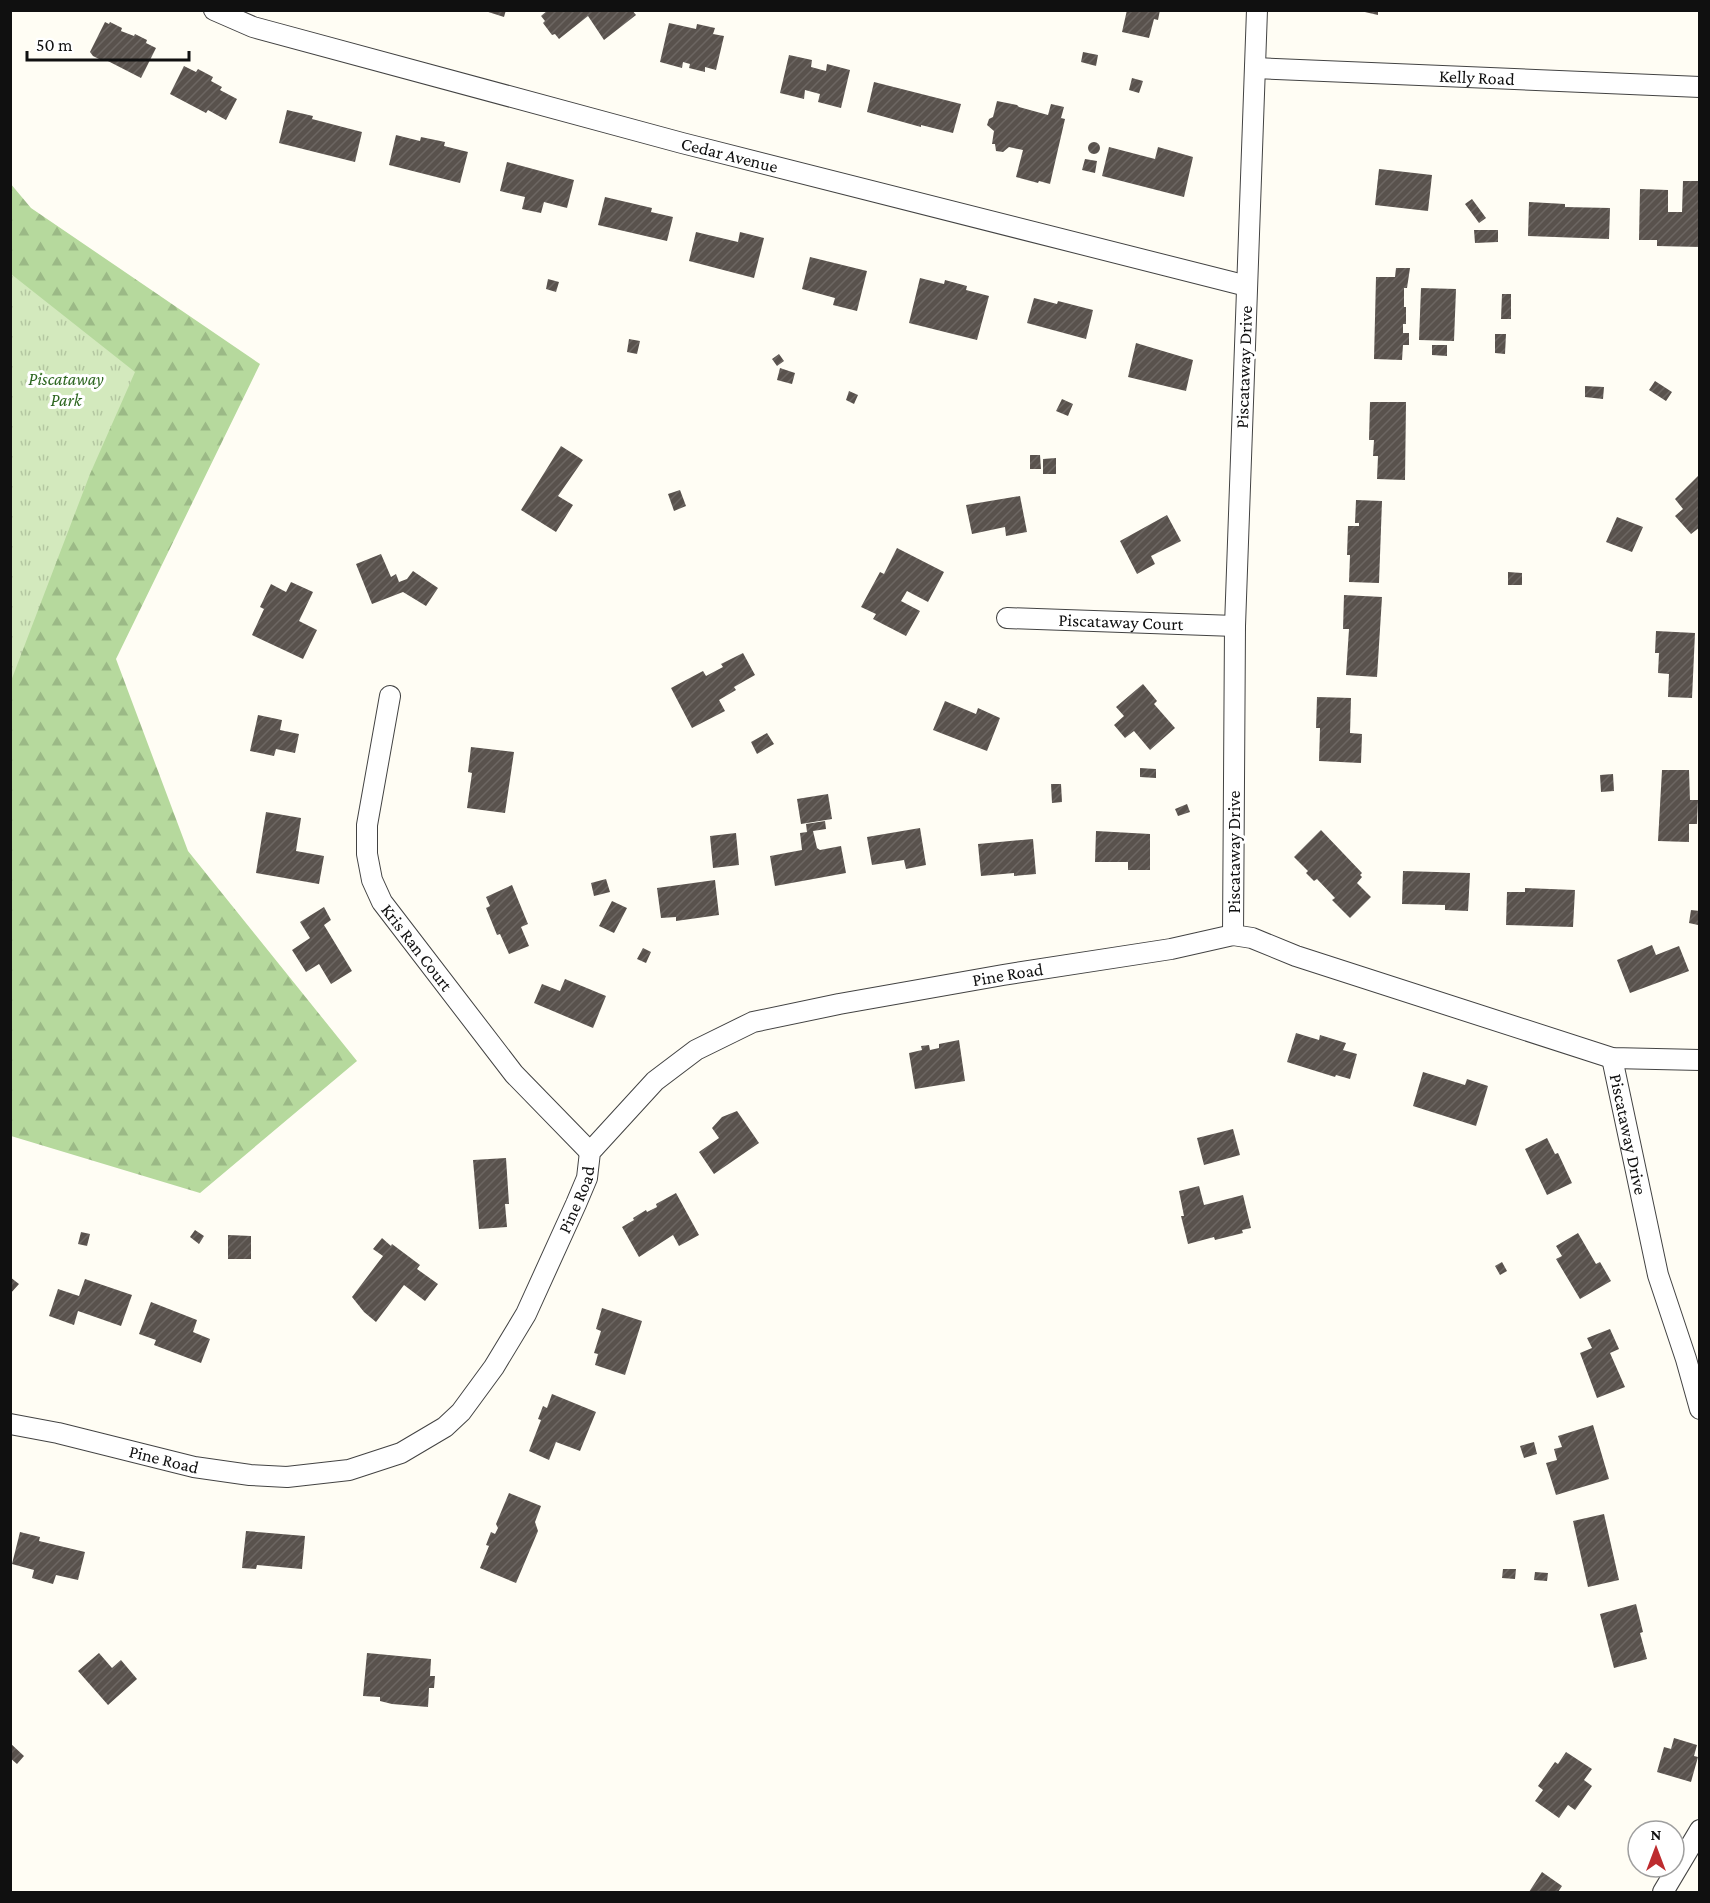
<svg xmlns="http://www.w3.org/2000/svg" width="1710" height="1903" font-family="'Crimson Pro',serif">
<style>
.forest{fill:url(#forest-firs)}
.park{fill:url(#park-tufts)}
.building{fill:url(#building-hatch)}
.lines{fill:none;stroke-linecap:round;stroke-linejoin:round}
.street-casing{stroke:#434343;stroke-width:22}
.street{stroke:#fff;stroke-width:20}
.labels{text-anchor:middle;stroke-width:6;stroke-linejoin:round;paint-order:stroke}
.street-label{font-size:18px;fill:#101010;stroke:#fff}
.park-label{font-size:18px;font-style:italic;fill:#2e6721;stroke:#fff}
</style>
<defs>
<pattern id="forest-firs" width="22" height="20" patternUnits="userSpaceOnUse" patternTransform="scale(1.5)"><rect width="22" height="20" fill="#b6d99d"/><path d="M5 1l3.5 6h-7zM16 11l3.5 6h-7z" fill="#9bb986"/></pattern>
<pattern id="park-tufts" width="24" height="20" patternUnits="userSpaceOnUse" patternTransform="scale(1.5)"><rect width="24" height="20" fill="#d3e9bd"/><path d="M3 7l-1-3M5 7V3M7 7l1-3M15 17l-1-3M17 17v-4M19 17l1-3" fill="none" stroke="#b4c7a1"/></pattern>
<pattern id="building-hatch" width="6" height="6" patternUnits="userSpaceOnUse" patternTransform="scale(1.5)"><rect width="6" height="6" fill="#59524d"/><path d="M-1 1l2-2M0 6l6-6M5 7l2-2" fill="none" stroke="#6c6662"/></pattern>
</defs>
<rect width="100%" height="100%" fill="#fffdf4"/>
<path class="forest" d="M 10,183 L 31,208 L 260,364 L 116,659 L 188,851 L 357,1061 L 200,1193 L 11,1136 Z"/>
<path class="park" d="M 11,274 L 135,372 L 90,474 L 11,681 Z"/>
<path class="building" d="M 482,10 L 506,10 L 504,17 Z
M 548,10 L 632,10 L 636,15 L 604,40 L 588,16 L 559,39 L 555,34 L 552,35 L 543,23 L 545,21 L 541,16 Z
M 1127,10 L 1160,10 L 1158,20 L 1154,19 L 1149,38 L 1122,32 Z
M 1356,10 L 1378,10 L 1378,15 Z
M 105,22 L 109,24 L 110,22 L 122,28 L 121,31 L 134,36 L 135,34 L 147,40 L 146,43 L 156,48 L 141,78 L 104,59 L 101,60 L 93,56 L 90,52 Z
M 669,23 L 696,29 L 697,24 L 715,28 L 713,34 L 724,36 L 716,70 L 705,67 L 705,72 L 689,68 L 690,64 L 683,62 L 682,68 L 660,62 Z
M 1083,52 L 1098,55 L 1096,66 L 1081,62 Z
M 789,55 L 812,60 L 811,67 L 826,71 L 827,64 L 850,70 L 841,108 L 818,102 L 820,94 L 805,90 L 804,99 L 780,93 Z
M 184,66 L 196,72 L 198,69 L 213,77 L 211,81 L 222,87 L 220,90 L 237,99 L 226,120 L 208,110 L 206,113 L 170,94 Z
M 1132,78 L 1143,81 L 1139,93 L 1129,90 Z
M 874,82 L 961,104 L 953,133 L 921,125 L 921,127 L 867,112 Z
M 997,101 L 1017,105 L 1019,107 L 1048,115 L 1051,104 L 1064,107 L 1061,118 L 1065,119 L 1050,184 L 1039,181 L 1038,183 L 1016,177 L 1023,150 L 1009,147 L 1003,152 L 996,151 L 995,144 L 992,144 L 994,131 L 987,125 L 989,119 L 993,117 Z
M 287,110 L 313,116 L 312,119 L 362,132 L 355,162 L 279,143 Z
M 396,135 L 420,141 L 421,137 L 445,142 L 444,146 L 468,152 L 460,183 L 389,165 Z
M1088 148a6 6 0 1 1 12 0a6 6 0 1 1-12 0Z
M 1109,147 L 1155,159 L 1158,147 L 1193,157 L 1184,197 L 1102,176 Z
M 1085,159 L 1097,161 L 1095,173 L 1082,170 Z
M 507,162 L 574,180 L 567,208 L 544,202 L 541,213 L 522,209 L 525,197 L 500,191 Z
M 1379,169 L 1432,175 L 1428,211 L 1375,205 Z
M 1683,181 L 1700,181 L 1700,247 L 1657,246 L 1657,240 L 1639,240 L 1640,189 L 1668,190 L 1668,212 L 1682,212 Z
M 605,197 L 652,208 L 651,212 L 673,217 L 667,241 L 598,225 Z
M 1472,199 L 1486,218 L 1479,223 L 1465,204 Z
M 1529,202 L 1565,204 L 1565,207 L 1610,208 L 1609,239 L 1528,236 Z
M 1474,230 L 1498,230 L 1498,242 L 1475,243 Z
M 696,232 L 738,242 L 740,232 L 764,238 L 754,278 L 689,261 Z
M 810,257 L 867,271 L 857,311 L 833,305 L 835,298 L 802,289 Z
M 1396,268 L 1410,268 L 1407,288 L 1404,288 L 1404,307 L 1406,307 L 1406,324 L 1403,324 L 1403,333 L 1409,333 L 1409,345 L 1403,345 L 1402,360 L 1374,359 L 1376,277 L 1395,277 Z
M 920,278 L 944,284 L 945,280 L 967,286 L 966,290 L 989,296 L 977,340 L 909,323 Z
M 548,279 L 559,282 L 556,292 L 546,289 Z
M 1421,288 L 1456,289 L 1454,341 L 1419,340 Z
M 1502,294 L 1511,294 L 1511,319 L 1501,319 Z
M 1034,298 L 1057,304 L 1058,301 L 1093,310 L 1086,339 L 1027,323 Z
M 1495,334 L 1506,334 L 1505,354 L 1495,353 Z
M 629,339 L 640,341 L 637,354 L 627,352 Z
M 1136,343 L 1193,360 L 1186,391 L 1128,377 Z
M 1432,345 L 1447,345 L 1447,356 L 1432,355 Z
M 779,354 L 784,361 L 777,366 L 772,359 Z
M 780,368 L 795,373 L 792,384 L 777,380 Z
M 1655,381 L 1672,392 L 1666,401 L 1649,390 Z
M 1585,386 L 1604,387 L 1603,399 L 1585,397 Z
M 849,391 L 858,395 L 854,404 L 846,400 Z
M 1062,399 L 1073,404 L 1068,416 L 1056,411 Z
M 1370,402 L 1406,402 L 1405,480 L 1377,479 L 1378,456 L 1373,456 L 1374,440 L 1369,440 Z
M 561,446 L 583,460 L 558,496 L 573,505 L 556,532 L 521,510 Z
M 1030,455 L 1040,455 L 1041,469 L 1030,469 Z
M 1056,458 L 1056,474 L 1043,474 L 1043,459 Z
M 1700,474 L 1700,527 L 1691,534 L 1675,516 L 1683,509 L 1675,499 Z
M 680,490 L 686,506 L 674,511 L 668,494 Z
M 1020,496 L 1027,532 L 1006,536 L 1005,527 L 972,534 L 966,505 Z
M 1356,500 L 1382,501 L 1379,583 L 1349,582 L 1350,555 L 1347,555 L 1348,526 L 1359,526 L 1359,523 L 1355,523 Z
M 1167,515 L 1181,541 L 1151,556 L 1155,564 L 1137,574 L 1120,541 Z
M 1617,517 L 1643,527 L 1632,552 L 1606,542 Z
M 897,548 L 944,572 L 928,602 L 907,591 L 901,601 L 920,611 L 906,636 L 873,619 L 876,614 L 861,607 L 880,572 L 884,574 Z
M 381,554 L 391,577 L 396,574 L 399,582 L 407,579 L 413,571 L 438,588 L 426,606 L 403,592 L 372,604 L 356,564 Z
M 1508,572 L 1522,573 L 1522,585 L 1508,585 Z
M 291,582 L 313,592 L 299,621 L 317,630 L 303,659 L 252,635 L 264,609 L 260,607 L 271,584 L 286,592 Z
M 1344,595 L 1382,597 L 1377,677 L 1346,675 L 1349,629 L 1343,629 Z
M 1656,631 L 1695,633 L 1692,698 L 1668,697 L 1669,674 L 1658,673 L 1659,653 L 1655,653 Z
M 743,653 L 755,675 L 734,687 L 736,690 L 719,700 L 725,711 L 692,728 L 671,688 L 703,671 L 706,676 L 723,667 L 721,664 Z
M 1143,684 L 1157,701 L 1154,704 L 1175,728 L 1150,750 L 1134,731 L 1125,738 L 1114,725 L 1124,716 L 1116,707 Z
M 1317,697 L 1351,698 L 1350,733 L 1362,734 L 1361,763 L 1319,761 L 1320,728 L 1316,728 Z
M 945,701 L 976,714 L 978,708 L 1000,718 L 987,751 L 933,730 Z
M 258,715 L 282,720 L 280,730 L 299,734 L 295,753 L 276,749 L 274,756 L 250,751 Z
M 767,733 L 774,744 L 757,754 L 751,742 Z
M 471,747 L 514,752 L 505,813 L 467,808 L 472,773 L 468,772 Z
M 1140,768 L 1156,769 L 1156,778 L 1140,777 Z
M 1662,770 L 1689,770 L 1690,800 L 1698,800 L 1697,824 L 1689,824 L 1689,842 L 1658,841 Z
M 1613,774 L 1614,791 L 1601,792 L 1600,775 Z
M 1051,784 L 1061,784 L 1062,802 L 1052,803 Z
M 828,794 L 832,819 L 801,824 L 797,799 Z
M 1187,804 L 1190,812 L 1178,816 L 1175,809 Z
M 266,812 L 301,818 L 296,851 L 324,856 L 319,884 L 256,873 Z
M 825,821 L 826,829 L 813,831 L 817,848 L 820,850 L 841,846 L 846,873 L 775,886 L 770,856 L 802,850 L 800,833 L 807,832 L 806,824 Z
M 920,828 L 926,865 L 906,869 L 904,860 L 872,865 L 867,837 Z
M 1321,830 L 1362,873 L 1360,875 L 1362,877 L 1357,883 L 1371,897 L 1350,918 L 1332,900 L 1335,898 L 1317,879 L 1314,881 L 1306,873 L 1308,871 L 1294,857 Z
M 1096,831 L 1150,834 L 1150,870 L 1128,870 L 1128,862 L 1095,862 Z
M 736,833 L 739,865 L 713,868 L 710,836 Z
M 1033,839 L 1036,874 L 1014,876 L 1014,873 L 981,876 L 978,844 Z
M 1403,871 L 1470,873 L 1468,911 L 1445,910 L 1445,905 L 1402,904 Z
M 606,879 L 610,892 L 594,896 L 591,883 Z
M 715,880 L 719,915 L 676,921 L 676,917 L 661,918 L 657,888 Z
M 512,885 L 528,924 L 521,927 L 529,946 L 509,954 L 500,934 L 497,935 L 486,908 L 490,906 L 486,897 Z
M 1525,888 L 1575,890 L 1573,927 L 1506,925 L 1507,892 L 1525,892 Z
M 612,901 L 627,908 L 614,933 L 599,926 Z
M 324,907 L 331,920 L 324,925 L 352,971 L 331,984 L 319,964 L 306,972 L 292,950 L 310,938 L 300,922 Z
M 1691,910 L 1700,911 L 1698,925 L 1689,923 Z
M 1652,945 L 1656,955 L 1679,946 L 1689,971 L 1630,993 L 1617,960 Z
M 643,948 L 651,952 L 646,963 L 637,959 Z
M 565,979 L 606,996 L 593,1028 L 534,1003 L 542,984 L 560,991 Z
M 1296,1033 L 1319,1040 L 1320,1035 L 1346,1043 L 1343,1050 L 1357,1054 L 1350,1079 L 1336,1075 L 1335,1077 L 1287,1062 Z
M 959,1040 L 965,1081 L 915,1089 L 909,1053 L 922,1050 L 921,1046 L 929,1045 L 930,1050 L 939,1048 L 939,1044 Z
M 1423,1072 L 1465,1085 L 1467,1079 L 1488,1086 L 1476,1126 L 1413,1106 Z
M 737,1111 L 759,1143 L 714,1174 L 699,1152 L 719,1138 L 712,1128 L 722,1117 Z
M 1233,1129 L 1240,1155 L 1204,1165 L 1197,1138 Z
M 1547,1138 L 1555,1154 L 1558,1153 L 1572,1183 L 1547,1195 L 1525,1149 Z
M 506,1158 L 509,1204 L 505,1204 L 507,1227 L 479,1229 L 473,1160 Z
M 1199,1186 L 1204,1205 L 1243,1195 L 1251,1228 L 1242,1230 L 1243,1233 L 1215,1240 L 1214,1237 L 1188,1244 L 1181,1216 L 1184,1216 L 1179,1191 Z
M 676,1193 L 699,1235 L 679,1246 L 673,1235 L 639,1257 L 622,1227 L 634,1220 L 633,1218 L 646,1210 L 647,1212 L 657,1207 L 656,1204 Z
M 195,1230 L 204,1236 L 199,1244 L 190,1237 Z
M 81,1232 L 90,1234 L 87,1246 L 78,1244 Z
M 1578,1233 L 1596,1264 L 1600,1262 L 1611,1281 L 1580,1299 L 1556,1259 L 1562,1256 L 1556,1246 Z
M 228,1235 L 251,1236 L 251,1259 L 228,1259 Z
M 382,1238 L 391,1246 L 392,1244 L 420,1265 L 417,1269 L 438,1284 L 425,1301 L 404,1285 L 376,1322 L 364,1312 L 352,1297 L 383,1256 L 373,1249 Z
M 1502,1262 L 1507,1271 L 1500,1275 L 1495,1266 Z
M 10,1277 L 19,1284 L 10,1294 Z
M 85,1279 L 132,1295 L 121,1326 L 78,1311 L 74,1325 L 49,1316 L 58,1289 L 79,1296 Z
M 151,1302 L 197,1320 L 193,1332 L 210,1339 L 201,1363 L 154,1345 L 156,1340 L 139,1334 Z
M 602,1308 L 642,1321 L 625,1375 L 595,1365 L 598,1354 L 594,1353 L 601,1331 L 596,1329 Z
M 1610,1329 L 1619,1349 L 1610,1353 L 1625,1387 L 1597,1398 L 1580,1353 L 1592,1348 L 1587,1338 Z
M 552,1394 L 596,1412 L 580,1451 L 556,1442 L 549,1460 L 529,1451 L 541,1420 L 538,1419 L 543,1406 L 547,1408 Z
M 1593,1425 L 1609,1479 L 1556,1495 L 1546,1463 L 1557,1460 L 1554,1449 L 1562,1447 L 1558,1436 Z
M 1534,1442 L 1537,1454 L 1524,1458 L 1520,1446 Z
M 509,1493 L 541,1506 L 535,1522 L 538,1531 L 516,1583 L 480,1568 L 489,1546 L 486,1545 L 491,1532 L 495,1534 L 498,1528 L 496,1524 Z
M 1604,1514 L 1619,1580 L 1588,1587 L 1573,1521 Z
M 246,1531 L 305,1536 L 302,1569 L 257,1565 L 256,1569 L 242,1568 Z
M 20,1532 L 40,1537 L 39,1541 L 85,1552 L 78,1580 L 56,1575 L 53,1584 L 32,1578 L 34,1570 L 12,1564 Z
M 1503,1569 L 1516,1569 L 1515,1579 L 1502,1578 Z
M 1535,1572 L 1548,1573 L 1547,1581 L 1534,1580 Z
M 1636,1604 L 1643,1632 L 1640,1633 L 1647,1659 L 1614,1668 L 1600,1614 Z
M 99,1653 L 112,1668 L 121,1660 L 137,1679 L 108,1705 L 78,1671 Z
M 367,1653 L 431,1659 L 430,1676 L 435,1676 L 434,1688 L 429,1688 L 428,1707 L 392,1704 L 380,1701 L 380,1697 L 363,1696 Z
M 1674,1738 L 1697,1745 L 1694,1756 L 1698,1757 L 1691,1782 L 1657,1772 L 1664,1747 L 1671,1749 Z
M 10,1743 L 24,1756 L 17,1764 L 10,1758 Z
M 1566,1752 L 1592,1769 L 1584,1780 L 1592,1786 L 1575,1810 L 1568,1805 L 1559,1818 L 1535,1801 L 1543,1790 L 1538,1786 L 1555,1762 L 1558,1764 Z
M 1542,1872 L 1562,1886 L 1558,1892 L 1529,1892 Z"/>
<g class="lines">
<g class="street-casing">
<g id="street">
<path id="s1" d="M 214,10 L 253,27 L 682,143 L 1247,286"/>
<path d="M 1257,10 L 1235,626 L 1233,935 L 1252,938 L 1296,956 L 1612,1058 L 1700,1060"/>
<path id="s2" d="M 1255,68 L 1700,87"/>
<path id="s3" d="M 1007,618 L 1235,626"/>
<path id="s4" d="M 390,696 L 367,825 L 367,854 L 372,880 L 382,902 L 514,1074 L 590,1152"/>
<path id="s5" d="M 1612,1058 L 1658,1275 L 1686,1359 L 1700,1409"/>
<path id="s6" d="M 10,1424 L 58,1433 L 194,1467 L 250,1475 L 287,1477 L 349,1470 L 401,1453 L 445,1427 L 461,1412 L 494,1367 L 526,1314 L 576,1204 L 587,1178 L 590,1152 L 655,1081 L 696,1050 L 753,1022 L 839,1004 L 1003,975 L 1171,949 L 1233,935"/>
<path d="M 1663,1892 L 1700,1830"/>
</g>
</g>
<use href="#street" class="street"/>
</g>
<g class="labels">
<g class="street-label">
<text dy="6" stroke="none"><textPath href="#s2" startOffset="222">Kelly Road</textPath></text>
<text dy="6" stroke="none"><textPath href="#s1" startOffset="536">Cedar Avenue</textPath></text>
<text transform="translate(1244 367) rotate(-88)" y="6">Piscataway Drive</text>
<text dy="6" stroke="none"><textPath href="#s3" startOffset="114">Piscataway Court</textPath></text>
<text transform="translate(1234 852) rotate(-90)" y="6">Piscataway Drive</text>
<text dy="6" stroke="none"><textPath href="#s4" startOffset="268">Kris Ran Court</textPath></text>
<text dy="6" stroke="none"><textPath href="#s6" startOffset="1236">Pine Road</textPath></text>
<text dy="6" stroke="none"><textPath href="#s5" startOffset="78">Piscataway Drive</textPath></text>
<text dy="6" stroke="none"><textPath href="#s6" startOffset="716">Pine Road</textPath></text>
<text dy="6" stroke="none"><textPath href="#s6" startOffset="158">Pine Road</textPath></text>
</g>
<g class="park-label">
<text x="66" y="385">Piscataway<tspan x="66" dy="21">Park</tspan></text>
</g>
</g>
<rect width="1710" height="1903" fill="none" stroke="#101010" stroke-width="24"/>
<g transform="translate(1656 1849)"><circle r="28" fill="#ffffff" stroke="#9f9f9f" stroke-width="1.5"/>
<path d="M0-4.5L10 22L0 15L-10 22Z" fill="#bd2b2e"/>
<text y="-9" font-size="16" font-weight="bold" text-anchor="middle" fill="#101010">N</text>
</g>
<path d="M27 51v9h162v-9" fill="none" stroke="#101010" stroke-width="3"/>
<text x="36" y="51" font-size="18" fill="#101010" stroke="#ffffff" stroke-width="4.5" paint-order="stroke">50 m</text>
</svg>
